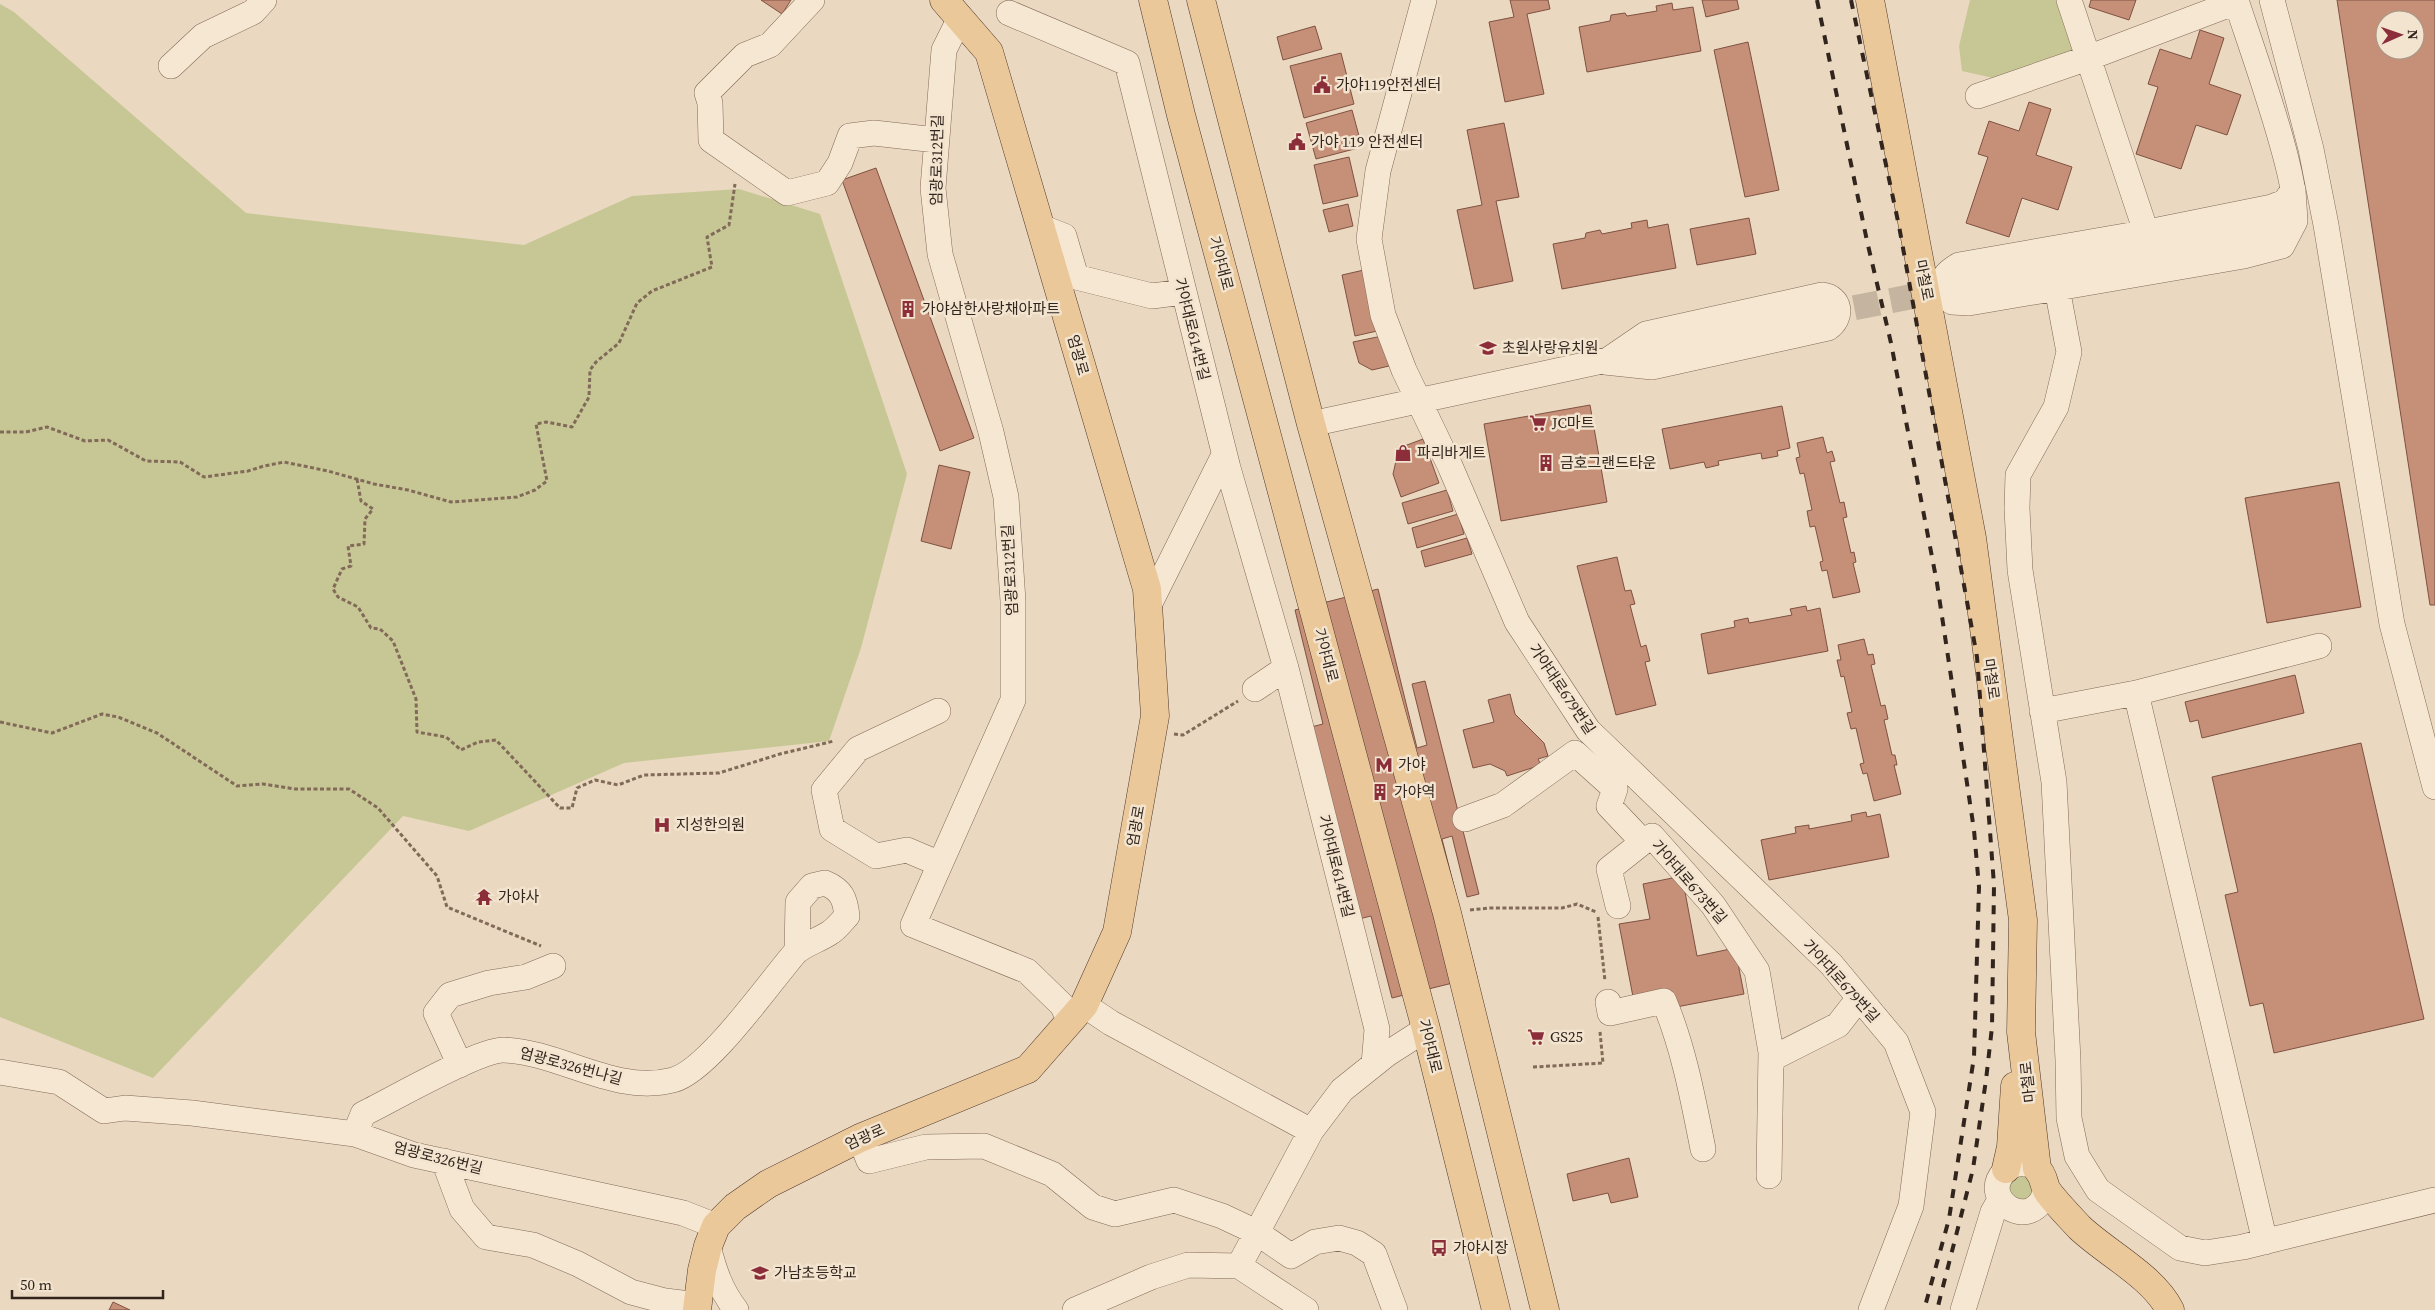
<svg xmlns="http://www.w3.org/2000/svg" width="2435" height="1310" font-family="'Source Serif 4','Noto Sans KR',serif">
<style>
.green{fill:#c7c795}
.building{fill:#c68f78;stroke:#7f5241;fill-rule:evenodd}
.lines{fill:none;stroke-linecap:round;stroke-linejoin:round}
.minor-tunnel{stroke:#c5b49f;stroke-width:25;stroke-dasharray:25 12;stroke-linecap:butt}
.minor-casing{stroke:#826a59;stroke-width:26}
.major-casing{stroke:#4f392e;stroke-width:29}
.path{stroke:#826a59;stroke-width:3;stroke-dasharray:4 2.5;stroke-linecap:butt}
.minor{stroke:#f6e7d2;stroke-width:25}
.major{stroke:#ebc89a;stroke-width:28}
.rail{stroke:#32251d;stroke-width:4;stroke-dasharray:9 9;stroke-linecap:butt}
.labels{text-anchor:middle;stroke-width:5;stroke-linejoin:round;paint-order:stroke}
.poi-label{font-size:15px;fill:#32251d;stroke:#f2e4cf;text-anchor:start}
.street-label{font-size:15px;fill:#32251d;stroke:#f2e4cf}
</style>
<rect width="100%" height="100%" fill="#ead8c0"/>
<path class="green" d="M 1970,0 L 2056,0 L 2075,53 L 2002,80 L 1962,71 L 1959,46 Z
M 0,4 L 14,12 L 246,213 L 524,245 L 632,196 L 739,189 L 820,214 L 907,474 L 861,648 L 829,741 L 624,763 L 469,831 L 403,816 L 153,1078 L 0,1017 Z
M 2025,1170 L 2037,1197 L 2013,1203 L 2007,1180 Z"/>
<path class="building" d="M 761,0 L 791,0 L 782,14 Z
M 1510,0 L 1548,0 L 1550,9 L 1527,14 L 1544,94 L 1505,102 L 1489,22 L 1514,17 Z
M 1702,0 L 1737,0 L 1739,9 L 1706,17 Z
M 2091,0 L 2136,0 L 2129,20 L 2089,7 Z
M 2337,0 L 2435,0 L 2435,605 L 2430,605 ZM 2385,20 L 2415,20 L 2415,50 L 2385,50 Z
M 1672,3 L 1673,10 L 1693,7 L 1701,51 L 1587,72 L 1579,27 L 1610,21 L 1611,15 L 1625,13 L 1627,16 L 1657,11 L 1656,6 Z
M 1315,26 L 1322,49 L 1283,60 L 1277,37 Z
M 2200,30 L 2224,38 L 2209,84 L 2241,95 L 2227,135 L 2196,125 L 2181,169 L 2136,154 L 2158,87 L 2148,84 L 2160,49 L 2191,59 Z
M 1748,42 L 1779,190 L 1745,197 L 1714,50 Z
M 1341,53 L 1354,104 L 1304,118 L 1290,66 Z
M 2029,102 L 2051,109 L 2036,155 L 2072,167 L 2058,210 L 2022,198 L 2009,237 L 1966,223 L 1988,157 L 1978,154 L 1989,121 L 2019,131 Z
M 1352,110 L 1362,147 L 1316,159 L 1306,123 Z
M 1504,123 L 1519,197 L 1496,201 L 1513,281 L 1474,289 L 1457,210 L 1482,205 L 1467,130 Z
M 1349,157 L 1358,196 L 1323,204 L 1314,165 Z
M 876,168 L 974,438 L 940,451 L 842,180 Z
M 1348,204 L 1353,226 L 1329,232 L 1323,210 Z
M 1749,218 L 1756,254 L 1697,265 L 1690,229 Z
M 1647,220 L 1648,228 L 1668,224 L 1676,268 L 1562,289 L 1553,244 L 1585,238 L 1586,233 L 1600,230 L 1602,234 L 1632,228 L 1631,223 Z
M 1364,270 L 1377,331 L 1355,336 L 1342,275 Z
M 1382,336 L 1389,366 L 1372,370 L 1359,363 L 1353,342 Z
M 1590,405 L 1607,502 L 1501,521 L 1484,424 Z
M 1782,406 L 1790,448 L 1777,451 L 1778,456 L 1762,459 L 1761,453 L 1718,461 L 1719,465 L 1706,468 L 1704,462 L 1670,469 L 1662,429 Z
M 1823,437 L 1827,453 L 1832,451 L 1835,461 L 1830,462 L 1840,503 L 1844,502 L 1847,517 L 1843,518 L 1851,553 L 1854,552 L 1856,562 L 1853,563 L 1860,592 L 1833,598 L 1827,570 L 1822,571 L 1820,562 L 1823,561 L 1815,526 L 1810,527 L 1807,511 L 1812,510 L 1804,473 L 1800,474 L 1796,458 L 1800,457 L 1797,443 Z
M 1423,439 L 1439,483 L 1401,497 L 1393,474 L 1399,448 Z
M 939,465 L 970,472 L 951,549 L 921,541 Z
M 2339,482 L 2361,607 L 2267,623 L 2245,498 Z
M 1447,490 L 1453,511 L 1408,524 L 1402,503 Z
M 1458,514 L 1464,534 L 1417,548 L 1412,528 Z
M 1467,538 L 1472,554 L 1425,567 L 1421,551 Z
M 1617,557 L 1625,591 L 1631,590 L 1635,604 L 1630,605 L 1641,647 L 1646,645 L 1650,661 L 1645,662 L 1656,705 L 1616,715 L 1577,566 Z
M 1378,589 L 1417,748 L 1427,745 L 1412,684 L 1425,681 L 1479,894 L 1467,897 L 1452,836 L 1442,839 L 1477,977 L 1392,998 L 1371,916 L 1339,924 L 1291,732 L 1323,724 L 1295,610 Z
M 1806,606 L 1807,611 L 1820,608 L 1828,651 L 1708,674 L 1701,634 L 1735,627 L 1734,621 L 1748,618 L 1749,623 L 1792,615 L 1790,609 Z
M 1864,639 L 1868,655 L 1873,654 L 1875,664 L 1871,665 L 1881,706 L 1885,705 L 1888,719 L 1884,720 L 1892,755 L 1895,755 L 1897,765 L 1894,765 L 1901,794 L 1874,801 L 1867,773 L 1863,774 L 1860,764 L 1864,763 L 1856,728 L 1851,729 L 1847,713 L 1852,712 L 1844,676 L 1841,677 L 1837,660 L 1841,660 L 1838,645 Z
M 2295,675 L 2304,713 L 2202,738 L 2198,720 L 2190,722 L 2185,702 Z
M 1510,694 L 1515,714 L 1544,743 L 1548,756 L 1538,759 L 1541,765 L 1507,776 L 1505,771 L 1490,764 L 1473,768 L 1463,730 L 1494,722 L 1488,700 Z
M 2361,743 L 2424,1019 L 2274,1053 L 2263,1003 L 2250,1006 L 2225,895 L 2238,892 L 2212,777 Z
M 1866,812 L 1867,817 L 1880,814 L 1889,857 L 1769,880 L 1761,840 L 1796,833 L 1795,827 L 1809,825 L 1809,829 L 1852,821 L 1851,815 Z
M 1682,876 L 1697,956 L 1735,948 L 1744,994 L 1671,1008 L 1634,1002 L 1619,924 L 1650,919 L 1643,884 Z
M 1629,1158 L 1638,1197 L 1611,1203 L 1608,1193 L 1573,1201 L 1567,1174 Z
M 113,1302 L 130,1310 L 109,1310 Z"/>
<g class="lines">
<path class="minor-tunnel" d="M 1818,315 L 1945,290"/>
<g class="minor-casing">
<path id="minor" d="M 812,0 L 770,45 L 745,55 L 707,93 L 710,103 L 711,140 L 787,193 L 827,183 L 840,163 L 850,136 L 874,133 L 936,140
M 1424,0 L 1378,171 L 1369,239 L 1383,315 L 1404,370 L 1450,466 L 1517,622 L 1588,730 L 1831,964 L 1896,1042 L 1923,1112 L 1911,1206 L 1871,1310
M 2069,0 L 2151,247
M 2272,0 L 2311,149 L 2326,225 L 2392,624 L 2435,787
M 1009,13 L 1127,63 L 1228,468 L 1286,668 L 1377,1029 L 1374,1064
M 960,18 L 944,50 L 933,188 L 940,254 L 991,432 L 1006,497 L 1013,601 L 1013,700 L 913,925 L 1027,971 L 1062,1005 L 1070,1021
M 171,66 L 203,36 L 253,12 L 264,0
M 1978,96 L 2088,58 L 2236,2
M 2293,190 L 2295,221 L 2282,246 L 2244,256 L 1969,303 L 1952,302 C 1937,285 1940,276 1959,265 L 2148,232 L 2272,207 L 2285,202 Z
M 1041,227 L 1064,236 L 1076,277 L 1152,296 L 1183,292
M 1966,285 L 2258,233 C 2272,228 2285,226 2292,211 C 2303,187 2246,33 2236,0
M 2057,288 L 2069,352 L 2056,407 L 2018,475 L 2017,508 L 2020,570 L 2054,782 L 2068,1060 L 2069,1118 L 2077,1156 L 2098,1190 L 2180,1248 L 2205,1253 L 2243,1247 L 2435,1200
M 1822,295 C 1841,297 1843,318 1828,328 L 1652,367 L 1605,362 L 1646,334 Z
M 1311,424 L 1815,315
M 1148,607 L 1224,455
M 1255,689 L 1286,668
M 2136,693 L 2265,1242
M 938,711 L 858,749 L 824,790 L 832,829 L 876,856 L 907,850 L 940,864
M 2042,711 L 2136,693 L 2319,646
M 1465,819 L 1503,805 L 1575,753 L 1615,789 L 1609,806 L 1643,842 L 1652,836 L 1713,905 L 1757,971 L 1771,1052 L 1769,1176
M 1618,906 L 1609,869 L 1643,842
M 1608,1002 L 1610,1013 L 1664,1001 C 1684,1049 1693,1099 1703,1149
M 1084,1005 L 1111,1023 L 1311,1131
M 1771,1059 L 1838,1025 L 1859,998
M 460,1065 L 436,1013 L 450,995 L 489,983 L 526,977 L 553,966
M 0,1072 L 59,1082 L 104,1111 L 125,1108 L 192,1113 L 355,1134 L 414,1155 L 683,1213 L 716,1226
M 355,1134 L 363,1114 C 390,1101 479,1049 504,1050 C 561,1052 614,1095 673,1080 C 708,1071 769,983 795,953 C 804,944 820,940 831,932 C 837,928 842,921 847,916 C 845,899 842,890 825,883 L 812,886 L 798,902 L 797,951
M 860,1138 L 869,1161 L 926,1147 L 984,1146 L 1052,1174 L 1093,1207 L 1115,1214 L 1174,1200 L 1222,1216 L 1256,1232 L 1291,1256 L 1315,1242 L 1339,1238 L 1357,1243 L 1374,1254 L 1395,1310
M 444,1161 L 462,1209 L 486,1237 L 533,1245 L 578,1264 L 631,1292 L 665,1301 L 698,1305
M 2025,1164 C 2017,1163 2009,1166 2004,1172 C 1978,1201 2034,1235 2046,1190
M 708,1246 C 714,1270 721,1291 736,1310
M 1239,1266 L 1311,1131 L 1342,1090 L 1387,1054 L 1426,1029
M 1075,1310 L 1151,1277 L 1188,1265 L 1239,1266 L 1306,1310
M 1963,1310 L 1993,1212 L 2000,1200"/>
</g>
<g class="major-casing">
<path id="major" d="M 1153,0 L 1181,115 L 1426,1029 L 1496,1310
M 1201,0 L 1311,424 L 1447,913 L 1545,1310
M 1870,0 L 1972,538 L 2023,920 L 2021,1032 L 2037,1169 C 2045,1177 2043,1185 2048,1192 C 2057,1204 2069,1216 2079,1227 C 2106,1253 2153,1276 2170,1310
M 2006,1169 L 2011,1147 L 2015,1086
M 697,1310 L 702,1270 L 708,1246 L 716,1226 L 735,1207 L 768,1184 L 860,1138 L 1028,1069 L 1084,1005 L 1117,932 L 1155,716 L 1147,589 L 989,52 L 944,0"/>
</g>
<path class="path" d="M 0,432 L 26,432 L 47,427 L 85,441 L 108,440 L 146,461 L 180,462 L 204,477 L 248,471 L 264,466 L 284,462 L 328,471 L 374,484 L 408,490 L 451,502 L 517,497 L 535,490 L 547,481 L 536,424 L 546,422 L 572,427 L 589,397 L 590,370 L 596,362 L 619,343 L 637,303 L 652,291 L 712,267 L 707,237 L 729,225 L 735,184
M 357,479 L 361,501 L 373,509 L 365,519 L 364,544 L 348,546 L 351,566 L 342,569 L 333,589 L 338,597 L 358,607 L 371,628 L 380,629 L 393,641 L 416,699 L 417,732 L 446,737 L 461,750 L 478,742 L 496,740 L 560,808 L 572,808 L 577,788 L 595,780 L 618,785 L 644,775 L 719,773 L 780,754 L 834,741
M 0,722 L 52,733 L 102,714 L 118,717 L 157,733 L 237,786 L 263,784 L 295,789 L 349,789 L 378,808 L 437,876 L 447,907 L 541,946
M 1174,734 L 1183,735 L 1238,701
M 1470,910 L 1490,908 L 1562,908 L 1577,904 L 1596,912
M 1598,917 L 1605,981
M 1533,1067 L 1603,1063 L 1600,1032"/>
<use href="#minor" class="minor"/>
<use href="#major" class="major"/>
<path class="rail" d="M 1817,0 L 1867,241 L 1891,343 L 1937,583 L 1974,830 L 1979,887 L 1974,1057 L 1949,1219 L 1924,1310
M 1851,0 L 1899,226 L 1977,657 L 1994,885 L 1992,1027 L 1986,1080 L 1973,1169 L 1937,1310"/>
</g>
<defs>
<g id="civic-bare" transform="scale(1.35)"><path d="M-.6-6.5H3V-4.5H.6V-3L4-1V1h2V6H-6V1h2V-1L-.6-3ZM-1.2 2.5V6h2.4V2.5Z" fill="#8c2e3a" stroke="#f2e4cf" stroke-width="2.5" paint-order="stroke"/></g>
<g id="building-bare" transform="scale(1.35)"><path d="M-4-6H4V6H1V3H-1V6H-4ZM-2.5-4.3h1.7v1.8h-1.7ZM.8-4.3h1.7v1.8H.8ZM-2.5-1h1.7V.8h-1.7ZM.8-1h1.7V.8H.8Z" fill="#8c2e3a" stroke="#f2e4cf" stroke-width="2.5" paint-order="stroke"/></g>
<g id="school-bare" transform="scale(1.35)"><path d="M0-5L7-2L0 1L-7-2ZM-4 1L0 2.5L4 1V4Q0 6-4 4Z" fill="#8c2e3a" stroke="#f2e4cf" stroke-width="2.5" paint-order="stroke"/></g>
<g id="supermarket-bare" transform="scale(1.35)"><path d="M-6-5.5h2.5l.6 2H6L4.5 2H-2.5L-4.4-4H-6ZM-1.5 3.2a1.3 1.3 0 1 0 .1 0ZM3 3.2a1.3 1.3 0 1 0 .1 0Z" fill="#8c2e3a" stroke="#f2e4cf" stroke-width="2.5" paint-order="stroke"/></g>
<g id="shop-bare" transform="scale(1.35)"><path d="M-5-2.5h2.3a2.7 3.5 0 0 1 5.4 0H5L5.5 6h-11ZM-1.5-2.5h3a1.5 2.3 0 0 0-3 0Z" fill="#8c2e3a" stroke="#f2e4cf" stroke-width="2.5" paint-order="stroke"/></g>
<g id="metro-bare" transform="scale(1.35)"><path d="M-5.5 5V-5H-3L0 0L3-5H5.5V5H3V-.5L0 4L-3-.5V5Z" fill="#8c2e3a" stroke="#f2e4cf" stroke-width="2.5" paint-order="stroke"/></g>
<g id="hospital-bare" transform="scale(1.35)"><path d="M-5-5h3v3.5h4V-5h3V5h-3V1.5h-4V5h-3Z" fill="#8c2e3a" stroke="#f2e4cf" stroke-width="2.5" paint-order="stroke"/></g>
<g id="temple-bare" transform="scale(1.35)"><path d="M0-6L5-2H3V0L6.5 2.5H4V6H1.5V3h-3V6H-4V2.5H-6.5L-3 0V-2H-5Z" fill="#8c2e3a" stroke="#f2e4cf" stroke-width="2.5" paint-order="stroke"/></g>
<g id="bus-bare" transform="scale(1.35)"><path d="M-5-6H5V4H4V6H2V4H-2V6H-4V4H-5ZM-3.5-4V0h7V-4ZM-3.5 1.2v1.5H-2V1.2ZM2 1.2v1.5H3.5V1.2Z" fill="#8c2e3a" stroke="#f2e4cf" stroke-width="2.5" paint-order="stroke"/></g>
</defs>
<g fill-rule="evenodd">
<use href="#civic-bare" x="1322" y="85"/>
<use href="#civic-bare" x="1297" y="142"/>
<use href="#building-bare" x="908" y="309"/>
<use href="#school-bare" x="1488" y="348"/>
<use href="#supermarket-bare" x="1538" y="423"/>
<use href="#shop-bare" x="1403" y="453"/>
<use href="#building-bare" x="1546" y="463"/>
<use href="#metro-bare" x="1384" y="765"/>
<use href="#building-bare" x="1380" y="792"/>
<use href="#hospital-bare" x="662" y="825"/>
<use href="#temple-bare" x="484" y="897"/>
<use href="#supermarket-bare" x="1536" y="1037"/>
<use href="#bus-bare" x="1439" y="1248"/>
<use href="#school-bare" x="760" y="1273"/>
</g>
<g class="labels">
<g class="poi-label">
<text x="1336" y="90">가야119안전센터</text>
<text x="1311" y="147">가야 119 안전센터</text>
<text x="922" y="314">가야삼한사랑채아파트</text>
<text x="1502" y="353">초원사랑유치원</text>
<text x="1552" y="428">JC마트</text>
<text x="1417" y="458">파리바게트</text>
<text x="1560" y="468">금호그랜드타운</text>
<text x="1398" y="770">가야</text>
<text x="1394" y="797">가야역</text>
<text x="676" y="830">지성한의원</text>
<text x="498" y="902">가야사</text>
<text x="1550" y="1042">GS25</text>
<text x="1453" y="1253">가야시장</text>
<text x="774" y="1278">가남초등학교</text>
</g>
<g class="street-label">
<text transform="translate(937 160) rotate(-89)" y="5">엄광로312번길</text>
<text transform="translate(1221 263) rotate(75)" y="5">가야대로</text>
<text transform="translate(1924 280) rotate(79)" y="5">마철로</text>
<text transform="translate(1192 329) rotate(76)" y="5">가야대로614번길</text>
<text transform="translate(1078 355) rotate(74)" y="5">엄광로</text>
<text transform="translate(1010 570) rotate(-93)" y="5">엄광로312번길</text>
<text transform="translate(1326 655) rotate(75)" y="5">가야대로</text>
<text transform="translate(1991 679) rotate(82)" y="5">마철로</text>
<text transform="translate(1562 689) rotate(56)" y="5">가야대로679번길</text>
<text transform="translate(1136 826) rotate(-80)" y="5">엄광로</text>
<text transform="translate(1336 866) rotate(76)" y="5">가야대로614번길</text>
<text transform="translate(1689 882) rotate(49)" y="5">가야대로673번길</text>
<text transform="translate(1841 981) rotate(48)" y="5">가야대로679번길</text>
<text transform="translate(1430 1046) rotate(76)" y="5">가야대로</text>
<text transform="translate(571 1066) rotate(15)" y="5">엄광로326번나길</text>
<text transform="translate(2028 1082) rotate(-96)" y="5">마철로</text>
<text transform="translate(865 1137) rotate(-24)" y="5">엄광로</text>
<text transform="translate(438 1158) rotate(14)" y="5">엄광로326번길</text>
</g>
</g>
<g transform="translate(2400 35) rotate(88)"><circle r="24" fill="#f2e4cf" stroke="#a59888"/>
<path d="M0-4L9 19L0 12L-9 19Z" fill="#8c2e3a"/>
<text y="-8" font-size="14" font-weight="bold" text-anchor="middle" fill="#32251d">N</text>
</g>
<path d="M12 1290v8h151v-8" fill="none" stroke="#32251d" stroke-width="2.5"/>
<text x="20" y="1290" font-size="15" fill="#32251d" stroke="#f2e4cf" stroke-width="4" paint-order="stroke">50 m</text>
</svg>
